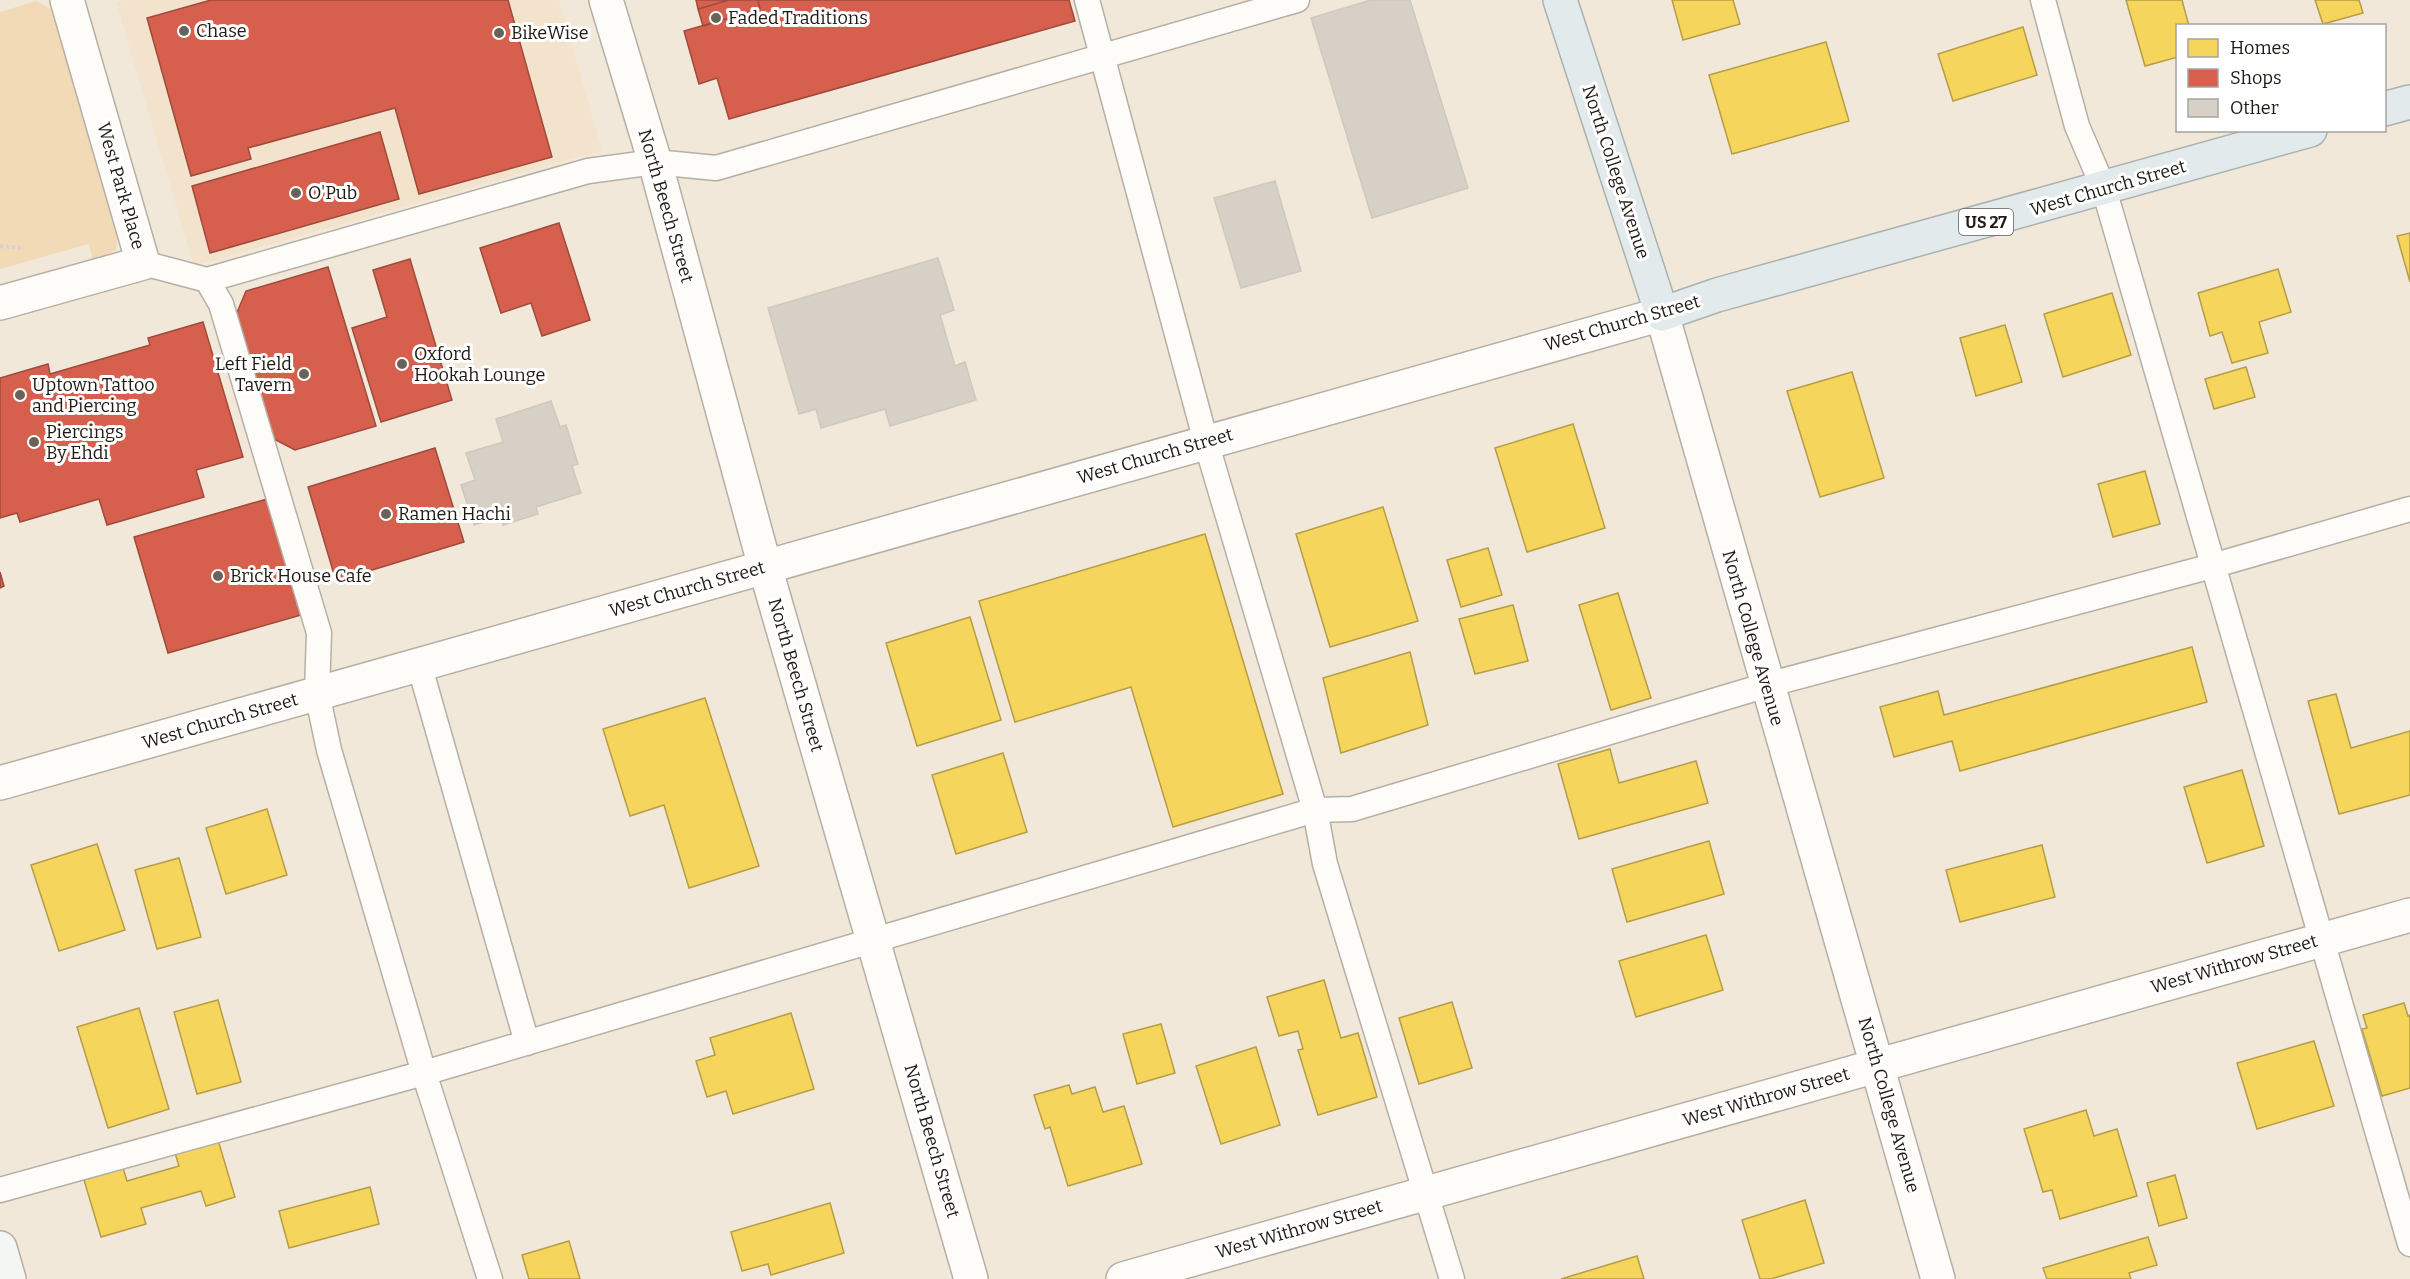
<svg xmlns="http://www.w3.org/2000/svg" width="2410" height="1279" font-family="Bitter,serif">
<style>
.built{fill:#f3e3cc}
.green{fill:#f2dab7}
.homes{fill:#f6d55c;stroke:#b69d46;stroke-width:1.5}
.shops{fill:#d6604d;stroke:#9f4b3b;stroke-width:1.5}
.building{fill:#d7d0c6;stroke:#cec8bd;stroke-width:1.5}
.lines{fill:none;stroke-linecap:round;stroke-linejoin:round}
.service-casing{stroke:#b6afa5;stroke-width:27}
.minor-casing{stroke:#b6afa5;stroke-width:36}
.tertiary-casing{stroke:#b6afa5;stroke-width:36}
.secondary-casing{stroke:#b6afa5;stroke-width:36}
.trunk-casing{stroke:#aab2b0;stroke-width:36}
.path{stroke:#d5d2ce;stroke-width:4;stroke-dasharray:3 3;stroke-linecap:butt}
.service{stroke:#fdfcf9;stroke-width:24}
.minor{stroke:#fdfcf9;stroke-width:33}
.tertiary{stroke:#fdfcf9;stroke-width:33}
.secondary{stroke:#f4f6f4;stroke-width:33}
.trunk{stroke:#e3eaec;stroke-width:33}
.poi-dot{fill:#696258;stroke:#fff;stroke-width:2}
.labels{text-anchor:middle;stroke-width:6;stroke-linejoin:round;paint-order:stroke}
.shield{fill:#fff;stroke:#635f59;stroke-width:1.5}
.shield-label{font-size:16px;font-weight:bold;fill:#201a12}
.poi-label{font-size:18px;fill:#201a12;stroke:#fff;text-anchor:start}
.street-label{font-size:18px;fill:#201a12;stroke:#fff}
</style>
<rect width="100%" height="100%" fill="#f1e8da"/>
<path class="built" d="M 124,0 L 559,0 L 602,150 L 194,266 L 116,2 Z"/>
<path class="green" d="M 36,1 L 55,11 L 120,223 L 116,250 L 93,261 L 89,244 L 0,269 L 0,12 Z"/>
<path class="homes" d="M 1672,0 L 1733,0 L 1740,24 L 1683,40 Z
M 2126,0 L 2182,0 L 2189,26 L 2178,26 L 2178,57 L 2145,66 Z
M 2315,0 L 2359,0 L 2363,13 L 2323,24 Z
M 2023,27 L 2037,75 L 1953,101 L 1938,54 Z
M 1826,42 L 1849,121 L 1732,154 L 1709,75 Z
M 2410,233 L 2410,282 L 2397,236 Z
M 2278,269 L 2291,312 L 2259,322 L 2268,353 L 2232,363 L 2222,332 L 2210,336 L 2198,293 Z
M 2112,293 L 2131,355 L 2063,377 L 2044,314 Z
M 2005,325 L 2022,382 L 1976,396 L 1960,338 Z
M 2246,367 L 2255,397 L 2214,409 L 2205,379 Z
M 1852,372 L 1884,478 L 1820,497 L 1787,391 Z
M 1573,424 L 1605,528 L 1527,552 L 1495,448 Z
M 2145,471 L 2160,524 L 2113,537 L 2098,484 Z
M 1383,507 L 1418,621 L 1330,647 L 1296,534 Z
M 1205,534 L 1283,794 L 1173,827 L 1131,687 L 1015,722 L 979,601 Z
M 1488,548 L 1502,595 L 1461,607 L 1447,560 Z
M 1618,593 L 1651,698 L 1611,710 L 1579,605 Z
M 1513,605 L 1528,661 L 1475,674 L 1459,619 Z
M 970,617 L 1001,720 L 917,746 L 886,643 Z
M 2192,647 L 2207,702 L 1960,771 L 1952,741 L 1894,757 L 1880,707 L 1938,691 L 1944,715 Z
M 1410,652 L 1428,725 L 1341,753 L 1323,678 Z
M 2336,694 L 2351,748 L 2410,731 L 2410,795 L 2339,814 L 2308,701 Z
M 705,698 L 759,866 L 689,888 L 664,805 L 630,816 L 603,729 Z
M 1610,749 L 1619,783 L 1696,761 L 1708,803 L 1579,839 L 1558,764 Z
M 1003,753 L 1027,832 L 956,854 L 932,775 Z
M 2242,770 L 2264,846 L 2207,863 L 2184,787 Z
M 267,809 L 287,875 L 226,894 L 206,828 Z
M 1709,841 L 1724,894 L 1627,922 L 1612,869 Z
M 97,844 L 125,930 L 59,951 L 31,865 Z
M 2042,845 L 2055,897 L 1960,922 L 1946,870 Z
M 179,858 L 201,937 L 157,949 L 135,870 Z
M 1706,935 L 1723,990 L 1636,1017 L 1619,961 Z
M 1324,980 L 1341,1038 L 1358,1033 L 1377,1097 L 1318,1115 L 1298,1050 L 1303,1049 L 1298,1031 L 1279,1036 L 1267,997 Z
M 218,1000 L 241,1082 L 197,1094 L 174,1012 Z
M 1452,1002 L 1472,1068 L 1419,1084 L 1399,1018 Z
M 2404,1003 L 2408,1016 L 2410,1015 L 2410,1088 L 2382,1096 L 2362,1029 L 2367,1028 L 2363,1015 Z
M 139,1008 L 169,1109 L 108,1128 L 77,1027 Z
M 791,1013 L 814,1089 L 733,1114 L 726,1091 L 707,1097 L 696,1061 L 715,1055 L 710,1038 Z
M 1161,1024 L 1175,1073 L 1137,1084 L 1123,1034 Z
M 2314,1041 L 2334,1106 L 2257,1129 L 2237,1063 Z
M 1256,1047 L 1280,1125 L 1221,1144 L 1196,1066 Z
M 1069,1085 L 1072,1094 L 1095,1087 L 1103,1112 L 1124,1106 L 1142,1164 L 1068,1186 L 1050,1127 L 1045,1129 L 1034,1095 Z
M 2086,1110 L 2094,1136 L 2117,1129 L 2137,1196 L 2060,1219 L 2052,1190 L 2043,1192 L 2024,1129 Z
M 218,1140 L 235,1197 L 206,1206 L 201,1191 L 141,1208 L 146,1224 L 101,1237 L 84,1180 L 123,1168 L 127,1181 L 179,1166 L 175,1153 Z
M 2175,1175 L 2187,1218 L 2159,1226 L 2147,1183 Z
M 370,1187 L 379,1224 L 289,1248 L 279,1211 Z
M 1805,1200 L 1824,1263 L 1771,1279 L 1760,1279 L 1742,1220 Z
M 830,1203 L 844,1253 L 771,1275 L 768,1264 L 742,1271 L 731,1232 Z
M 2148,1237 L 2157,1265 L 2129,1273 L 2131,1279 L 2047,1279 L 2043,1268 Z
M 569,1241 L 580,1279 L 529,1279 L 522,1255 Z
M 1637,1256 L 1644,1279 L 1561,1279 Z"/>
<path class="shops" d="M 211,0 L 508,0 L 552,157 L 419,194 L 395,108 L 248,148 L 251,159 L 191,176 L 147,18 Z
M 696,0 L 729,0 L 698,9 Z
M 729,0 L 758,0 L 760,9 L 703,26 L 698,9 Z
M 758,0 L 1069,0 L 1075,21 L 729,119 L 717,78 L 699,84 L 684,31 L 760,9 Z
M 380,132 L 399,199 L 210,253 L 192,186 Z
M 559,223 L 590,320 L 542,336 L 531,303 L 501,313 L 480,248 Z
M 410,259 L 452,400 L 381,422 L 352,328 L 387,317 L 373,270 Z
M 328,267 L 376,426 L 295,450 L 268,436 L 233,322 L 246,291 Z
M 203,322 L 243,457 L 196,470 L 204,497 L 107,525 L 99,499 L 20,522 L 17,513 L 0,518 L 0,378 L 48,364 L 50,374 L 150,345 L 148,338 Z
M 435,448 L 464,542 L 336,581 L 308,487 Z
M 267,499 L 301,615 L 168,653 L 134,537 Z
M 0,572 L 4,586 L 0,588 Z"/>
<path class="building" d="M 1371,0 L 1410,0 L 1468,188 L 1372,218 L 1311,18 Z
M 1275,181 L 1301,271 L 1241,288 L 1214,198 Z
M 938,258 L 954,310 L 940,315 L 955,366 L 965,362 L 976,400 L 890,426 L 885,409 L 821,428 L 816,409 L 799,414 L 768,308 Z
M 551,401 L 560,427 L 566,425 L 578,464 L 572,466 L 581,493 L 536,507 L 538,514 L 503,525 L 500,517 L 474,525 L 461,485 L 475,480 L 466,453 L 503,442 L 496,419 Z"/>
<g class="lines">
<g class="service-casing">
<path id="service" d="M 1087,0 L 1206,442 L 1315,810 L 1325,864 L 1452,1279
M 2043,0 L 2077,126 L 2104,189 L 2410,1244
M 143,263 L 207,280 L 588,171 L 655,162 L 716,168 L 1297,0
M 207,280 L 221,304 L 319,633 L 317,693 L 329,750 L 424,1073 L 490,1279
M 419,664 L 527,1043
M 0,1190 L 424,1073 L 1315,810 L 1352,809 L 1767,685 L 2212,566 L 2410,509"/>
</g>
<g class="minor-casing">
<path id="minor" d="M 606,0 L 655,162 L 765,567 L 971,1279
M 0,303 L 143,263 L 67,0
M 0,783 L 1662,314
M 1123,1279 L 2410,915"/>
</g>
<g class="tertiary-casing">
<path id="tertiary" d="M 1662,314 L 1938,1279"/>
</g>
<g class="secondary-casing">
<path id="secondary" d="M 0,1248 L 9,1279"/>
</g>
<g class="trunk-casing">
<path id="trunk" d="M 1560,0 L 1662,314 L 1717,295 L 2310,130
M 2384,109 L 2410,102"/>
</g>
<path class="path" d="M 0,246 L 24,248"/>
<use href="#service" class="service"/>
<use href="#minor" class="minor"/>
<use href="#tertiary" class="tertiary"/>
<use href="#secondary" class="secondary"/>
<use href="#trunk" class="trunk"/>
</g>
<g class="poi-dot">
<circle cx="716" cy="18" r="6"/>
<circle cx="184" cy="31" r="6"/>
<circle cx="499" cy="33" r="6"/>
<circle cx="296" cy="193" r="6"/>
<circle cx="402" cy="364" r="6"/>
<circle cx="304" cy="374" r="6"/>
<circle cx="20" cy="395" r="6"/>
<circle cx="34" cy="442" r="6"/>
<circle cx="386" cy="514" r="6"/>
<circle cx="218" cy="576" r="6"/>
</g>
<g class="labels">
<rect class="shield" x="1959" y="209" width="54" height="26" rx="4.5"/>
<g class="shield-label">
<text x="1986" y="228">US 27</text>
</g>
<g class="poi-label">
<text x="728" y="24">Faded Traditions</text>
<text x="196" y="37">Chase</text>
<text x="511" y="39">BikeWise</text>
<text x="308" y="199">O'Pub</text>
<text x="414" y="360">Oxford<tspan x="414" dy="21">Hookah Lounge</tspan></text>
<text x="292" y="370" text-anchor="end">Left Field<tspan x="292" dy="21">Tavern</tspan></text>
<text x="32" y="391">Uptown Tattoo<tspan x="32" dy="21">and Piercing</tspan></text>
<text x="46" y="438">Piercings<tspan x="46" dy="21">By Ehdi</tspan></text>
<text x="398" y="520">Ramen Hachi</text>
<text x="230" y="582">Brick House Cafe</text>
</g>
<g class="street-label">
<text transform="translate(1616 172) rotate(72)" y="6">North College Avenue</text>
<text transform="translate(121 186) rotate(74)" y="6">West Park Place</text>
<text transform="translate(2108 188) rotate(-16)" y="6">West Church Street</text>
<text transform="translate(666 206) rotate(74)" y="6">North Beech Street</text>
<text transform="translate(1622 323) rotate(-16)" y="6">West Church Street</text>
<text transform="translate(1155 456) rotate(-16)" y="6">West Church Street</text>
<text transform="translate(687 589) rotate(-16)" y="6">West Church Street</text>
<text transform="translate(1753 638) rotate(74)" y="6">North College Avenue</text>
<text transform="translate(796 675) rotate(74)" y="6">North Beech Street</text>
<text transform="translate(220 721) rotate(-16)" y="6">West Church Street</text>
<text transform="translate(2234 964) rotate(-16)" y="6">West Withrow Street</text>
<text transform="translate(1766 1097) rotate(-16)" y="6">West Withrow Street</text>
<text transform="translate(1889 1105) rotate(74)" y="6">North College Avenue</text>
<text transform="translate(932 1141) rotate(74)" y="6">North Beech Street</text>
<text transform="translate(1299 1229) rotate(-16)" y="6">West Withrow Street</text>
</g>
</g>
<rect x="2176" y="24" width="210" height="108" fill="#ffffff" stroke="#a6a3a0" stroke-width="1.5"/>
<rect x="2188" y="39" width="30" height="18" fill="#f6d55c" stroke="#a6a3a0" stroke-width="1.5"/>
<text x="2230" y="54" font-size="18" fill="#201a12">Homes</text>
<rect x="2188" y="69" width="30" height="18" fill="#d6604d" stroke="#a6a3a0" stroke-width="1.5"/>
<text x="2230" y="84" font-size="18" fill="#201a12">Shops</text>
<rect x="2188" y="99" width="30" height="18" fill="#d7d0c6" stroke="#a6a3a0" stroke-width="1.5"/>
<text x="2230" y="114" font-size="18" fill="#201a12">Other</text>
</svg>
